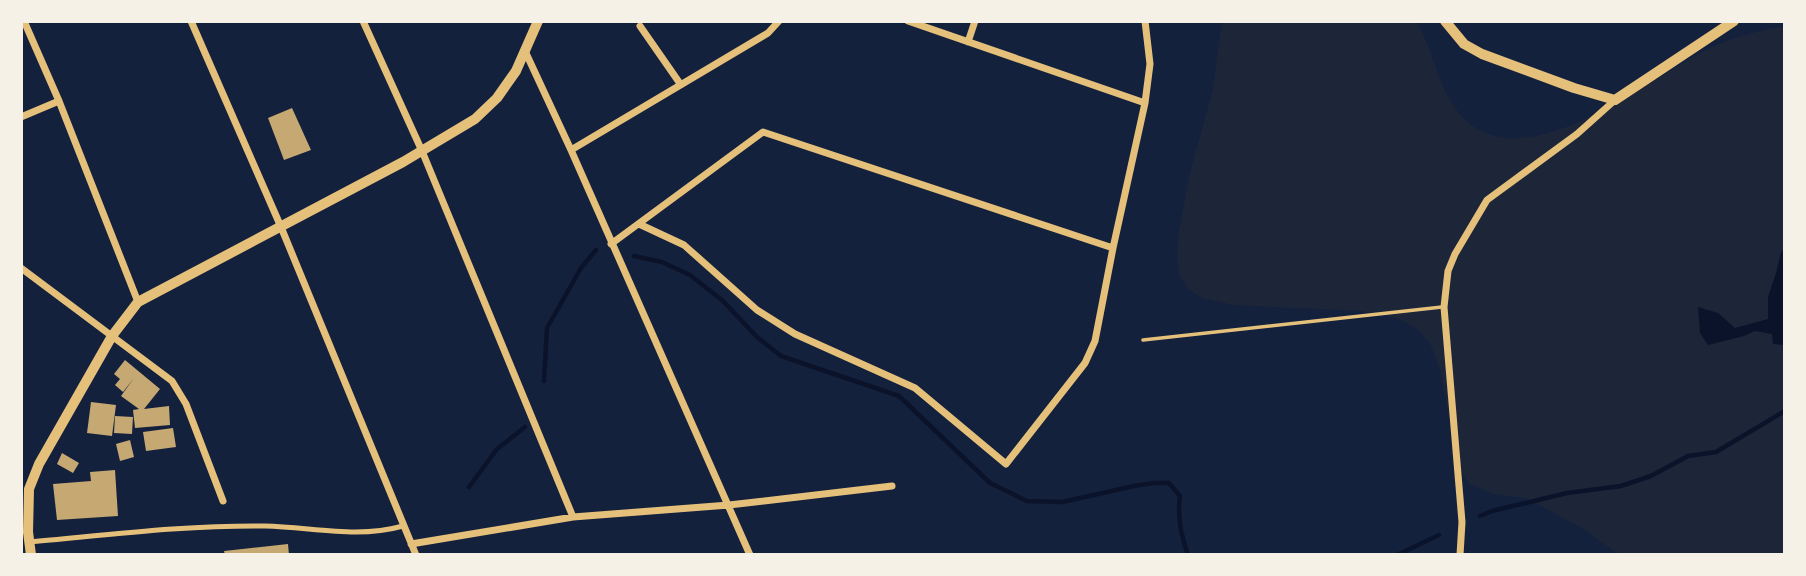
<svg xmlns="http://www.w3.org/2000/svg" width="1806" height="576" font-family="'Playfair Display',serif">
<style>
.green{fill:#1d2539}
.water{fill:#0b132b}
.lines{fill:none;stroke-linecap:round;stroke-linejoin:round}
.stream{stroke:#0b132b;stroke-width:4.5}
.building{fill:#c6a872}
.service{stroke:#e5c07b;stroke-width:3.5}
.pedestrian{stroke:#e5c07b;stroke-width:5}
.minor{stroke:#e5c07b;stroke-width:7}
.secondary{stroke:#e5c07b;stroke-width:10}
</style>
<rect width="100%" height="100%" fill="#14213d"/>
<path class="green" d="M 1222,21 L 1416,21 C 1434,50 1437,86 1459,113 C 1519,187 1649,78 1708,49 C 1732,37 1759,31 1785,26 L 1785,555 L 1620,555 L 1580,527 L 1526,498 L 1493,494 L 1470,484 L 1463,475 L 1456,452 L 1440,369 L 1430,343 L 1417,329 L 1398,318 L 1362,311 L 1233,305 L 1202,298 L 1188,289 L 1179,274 L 1177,253 L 1179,231 L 1190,173 L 1213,89 Z"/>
<path class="water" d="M 1785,249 L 1785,345 L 1773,344 L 1772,334 L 1755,331 L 1744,336 L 1708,345 L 1700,333 L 1698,307 L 1718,313 L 1735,328 L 1768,319 L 1768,297 L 1776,273 L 1781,252 Z"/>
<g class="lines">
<path class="stream" d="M 634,256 L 662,262 L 690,275 L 723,301 L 757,337 L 781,356 L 899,396 L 990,483 L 1027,501 L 1062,502 L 1134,486 L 1154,483 L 1169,483 L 1180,496 C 1177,516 1181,536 1188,555
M 544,381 L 547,328 L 581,268 L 596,250
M 469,487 L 497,449 L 525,427
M 1480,516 L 1492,511 L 1567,493 L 1621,486 L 1651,476 L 1688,456 L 1716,452 L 1785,411
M 1397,555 L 1439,535"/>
</g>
<path class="building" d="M 292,108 L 311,150 L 284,160 L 268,118 Z
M 125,360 L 160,389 L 144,409 L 169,406 L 170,425 L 135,428 L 133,410 L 139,409 L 121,396 L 134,378 L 123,392 L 115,385 L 120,379 L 114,374 Z
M 91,402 L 116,405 L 112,436 L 87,433 Z
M 115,416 L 133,417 L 132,434 L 114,433 Z
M 173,428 L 176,447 L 146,451 L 143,432 Z
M 130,440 L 134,457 L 120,461 L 116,444 Z
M 62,453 L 79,463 L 73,473 L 57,464 Z
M 115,470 L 118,516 L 57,520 L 53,484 L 91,481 L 90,472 Z
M 288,544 L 289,555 L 225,555 L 224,551 Z"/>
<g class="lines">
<path class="service" d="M 1143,340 L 1442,307"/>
<path class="pedestrian" d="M 30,542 C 108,535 187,525 265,526 C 312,527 357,539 403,526"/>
<path class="minor" d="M 24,21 L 59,101 L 138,302
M 191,21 L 281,227 L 416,555
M 363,21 L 422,151 L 573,517
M 908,21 L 1145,103
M 640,26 L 681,85
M 968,42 L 975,21
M 525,51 L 571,150 L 750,555
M 21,117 L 59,101
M 571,150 L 768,33 L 779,21
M 639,224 L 684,245 L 757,310 L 795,334 L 915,388 L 1006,464 L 1085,363 L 1095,341 L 1113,248 L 1145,103 L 1150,64 L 1145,21
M 611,244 L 763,132 L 1113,248
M 21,268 L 172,381 L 186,404 L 223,501
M 411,544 L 573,517 L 729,505 L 892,486
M 1460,555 L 1462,522 L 1444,307 L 1448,271 L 1455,254 L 1487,200 L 1577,134 L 1615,100"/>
<path class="secondary" d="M 1445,21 L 1464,44 L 1482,54 L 1574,88 L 1615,100 L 1734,21
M 31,555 L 28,532 L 29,489 L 39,464 L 112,336 L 138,302 L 403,162 L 475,119 L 497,98 L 516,71 L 538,21"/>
</g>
<rect width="1806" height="576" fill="none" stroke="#f6f1e7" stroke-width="46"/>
</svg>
